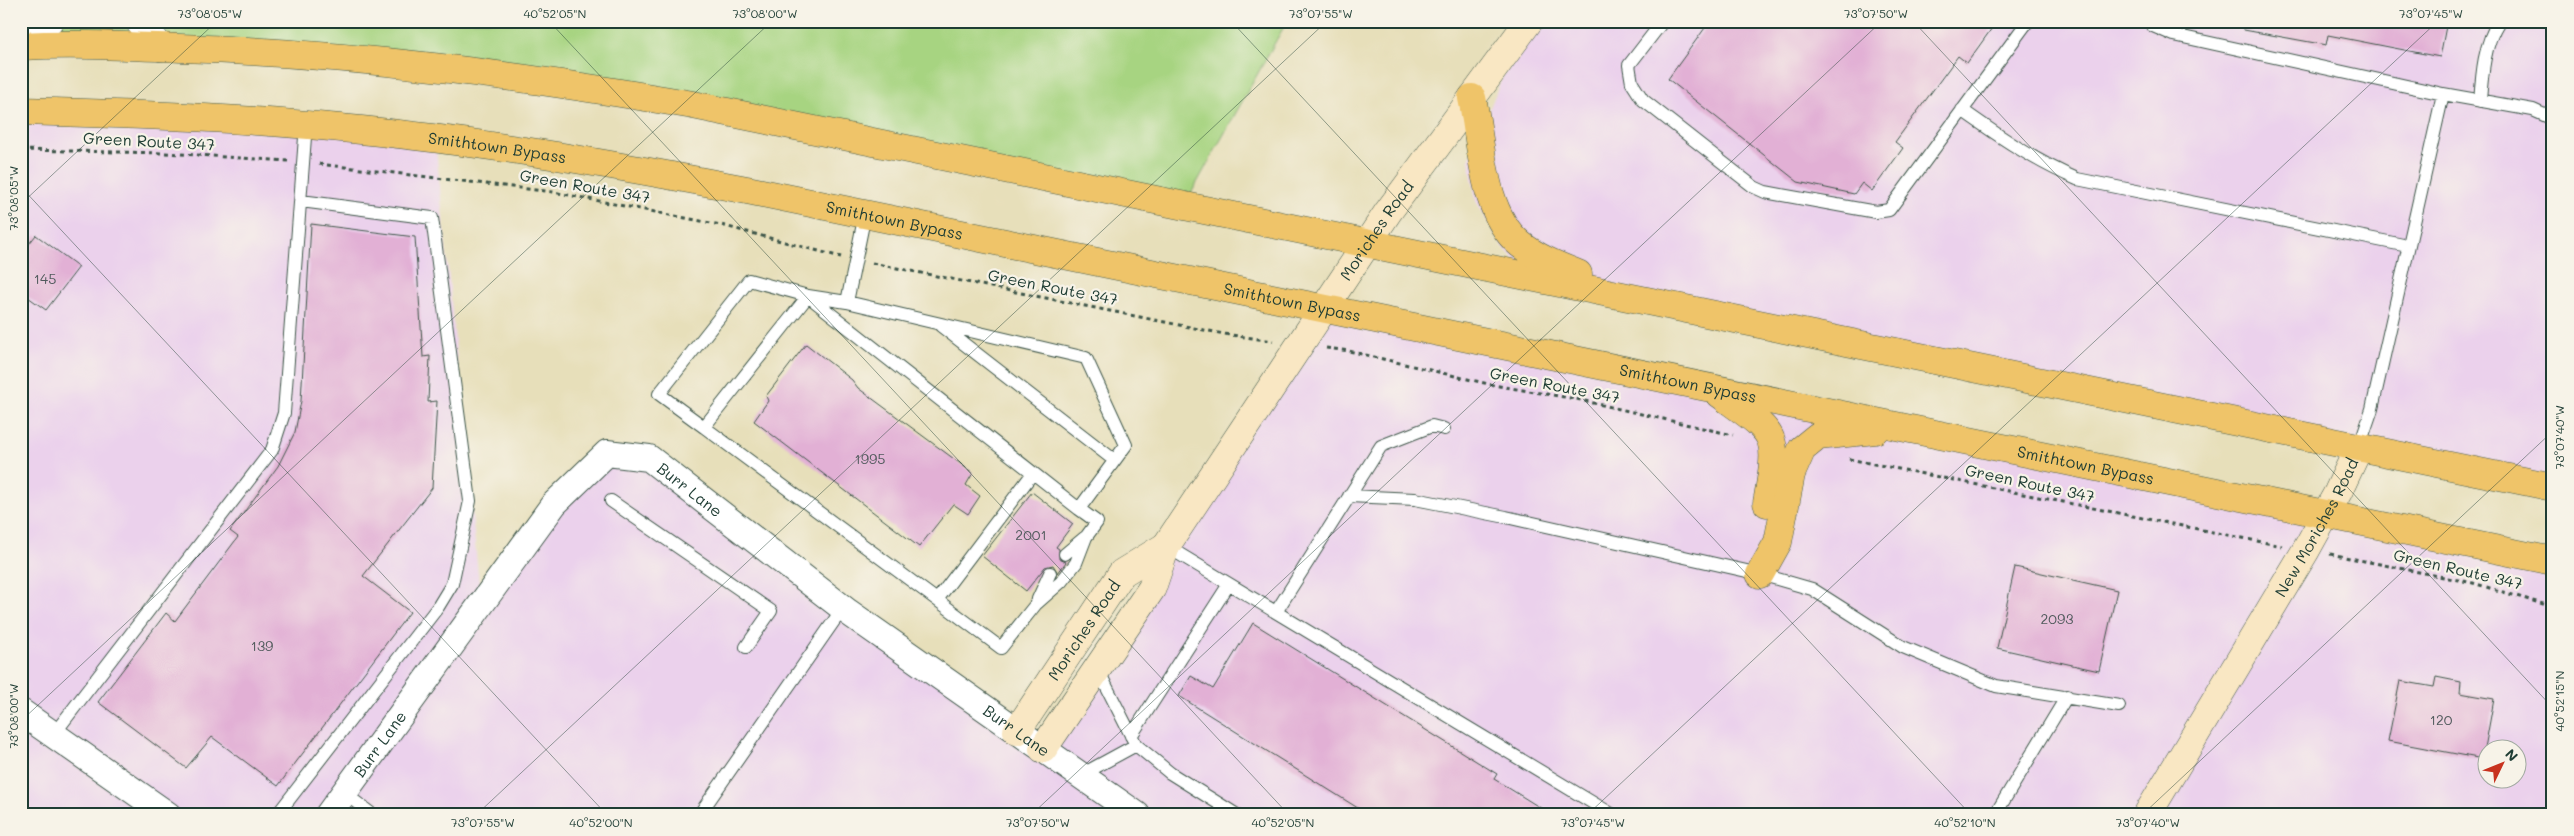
<svg xmlns="http://www.w3.org/2000/svg" width="2574" height="836" font-family="Mali,sans-serif">
<style>
.built{fill:#ebd1ec;fill-rule:evenodd}
.green{fill:#a7d481;stroke:#63885a}
.building{fill:#e2b0d5}
.lines{fill:none;stroke-linecap:round;stroke-linejoin:round}
.service-casing{stroke:#3d5548;stroke-width:14}
.minor-casing{stroke:#3d5548;stroke-width:28}
.tertiary-casing{stroke:#3d5548;stroke-width:29}
.secondary-casing{stroke:#3d5548;stroke-width:29}
.trunk-casing{stroke:#3d5548;stroke-width:29}
.path{stroke:#3d5548;stroke-width:3;stroke-dasharray:4 4;stroke-linecap:butt}
.service{stroke:#fff;stroke-width:12}
.minor{stroke:#fff;stroke-width:26}
.tertiary{stroke:#fff;stroke-width:28}
.secondary{stroke:#f9e7c3;stroke-width:28}
.trunk{stroke:#efc469;stroke-width:28}
.ticks{fill:none;stroke:#1f3d34;stroke-width:1;stroke-opacity:0.45}
.labels{text-anchor:middle;stroke-width:4.5;stroke-linejoin:round;paint-order:stroke}
.number-label{font-size:14px;fill:#505a5c}
.street-label{font-size:16px;fill:#1f3d34;stroke:#f7f3e8}
.neatline{fill:none;stroke:#1f3d34;stroke-width:2}
.ticks-label{font-size:12px;text-anchor:middle;fill:#1f3d34}
</style>
<rect width="100%" height="100%" fill="#f7f3e8"/>
<filter id="ink" filterUnits="userSpaceOnUse"><feTurbulence type="fractalNoise" baseFrequency=".02" numOctaves="2"/><feDisplacementMap in="SourceGraphic" scale="10" xChannelSelector="R" yChannelSelector="G"/><feConvolveMatrix kernelMatrix="1 2 1 2 8 2 1 2 1" color-interpolation-filters="sRGB"/></filter>
<filter id="wash" filterUnits="userSpaceOnUse"><feTurbulence type="fractalNoise" baseFrequency=".0096" numOctaves="4" result="noise"/><feDisplacementMap in="SourceGraphic" scale="20" xChannelSelector="R" yChannelSelector="G"/><feGaussianBlur stdDeviation="1.12" result="paint"/><feColorMatrix in="noise" values="0 0 0 0 0 0 0 0 0 0 0 0 0 0 0 0 0 1.4 0 .05"/><feComposite in="paint" operator="in"/></filter>
<g filter="url(#wash)">
<rect width="100%" height="100%" fill="#e7dfba"/>
<path class="built" d="M 1542,21 L 2553,21 L 2553,486 L 1532,277 L 1503,247 L 1476,201 L 1469,160 L 1502,78 Z
M 21,111 L 435,138 L 481,604 L 607,453 L 649,458 L 1043,748 L 1325,309 L 2553,561 L 2553,815 L 21,815 ZM 2486,748 L 2516,748 L 2516,778 L 2486,778 Z"/>
<path class="green" d="M 21,21 L 1287,21 L 1189,197 L 318,49 L 21,49 Z"/>
<g id="blocks">
<path class="building" d="M 1710,21 L 1997,21 L 1967,63 L 1958,56 L 1895,142 L 1903,148 L 1872,191 L 1862,183 L 1854,194 L 1798,182 L 1668,79 Z
M 2245,21 L 2447,21 L 2440,57 L 2328,35 L 2326,45 L 2244,30 Z
M 311,224 L 415,237 L 423,357 L 430,356 L 428,402 L 437,401 L 432,488 L 363,576 L 410,612 L 278,786 L 212,737 L 186,768 L 98,702 L 166,613 L 175,621 L 238,537 L 230,531 L 278,466 L 295,432 L 301,401 Z
M 36,235 L 79,267 L 46,310 L 21,292 L 21,254 Z
M 806,344 L 852,380 L 858,388 L 973,473 L 966,485 L 980,496 L 968,514 L 953,504 L 919,547 L 754,421 L 768,401 L 766,396 Z
M 1032,492 L 1073,524 L 1056,547 L 1059,549 L 1059,559 L 1066,562 L 1058,573 L 1053,565 L 1045,567 L 1026,591 L 982,556 Z
M 2015,567 L 2117,590 L 2099,671 L 1997,648 Z
M 1253,623 L 1497,774 L 1494,779 L 1552,815 L 1369,815 L 1179,696 L 1191,676 L 1213,689 Z
M 2436,677 L 2461,682 L 2460,693 L 2494,699 L 2483,759 L 2388,741 L 2400,681 L 2434,687 Z"/>
</g>
</g>
<g filter="url(#ink)">
<use href="#blocks" fill-opacity="0" stroke="#3d5548" stroke-width="1"/>
<g class="lines">
<g class="service-casing">
<path id="service" d="M 1663,21 L 1629,65 L 1632,83 L 1643,100 L 1754,187 L 1765,192 L 1876,212 L 1889,210 L 2028,21
M 2153,26 L 2174,35 L 2443,94 L 2533,110 L 2553,119
M 2480,101 C 2482,74 2484,44 2499,21
M 1962,110 C 2000,137 2035,161 2077,179 L 2408,246
M 847,302 L 865,214
M 941,326 L 1114,460
M 704,427 L 659,394 L 749,280 L 808,296 L 847,302 L 1086,358 L 1126,445 L 1079,509 L 808,296 L 704,427 L 937,600 L 1033,473
M 2359,447 L 2372,409 L 2443,94
M 1349,496 L 1415,499 L 1506,517 L 1760,574 L 1812,589 L 1903,647 L 1996,686 L 2119,706
M 611,501 L 771,611 L 746,647
M 1166,546 L 1613,815
M 1065,554 L 1084,538
M 1038,599 L 1050,573
M 937,600 L 1001,648 L 1036,604 L 1061,582 L 1076,563 L 1086,537 L 1097,522 L 1079,509
M 1276,612 L 1381,446 L 1432,426 L 1444,429
M 1097,668 L 1136,745 L 1170,773 L 1237,815
M 54,734 L 272,450 L 284,413 L 306,124
M 1131,736 L 1229,584
M 1081,775 L 1136,745
M 344,793 L 373,815
M 277,815 L 438,607 L 452,584 L 470,501 L 432,218 L 301,201
M 699,815 L 843,608
M 1995,815 L 2067,696"/>
</g>
<g class="minor-casing">
<g id="minor">
<path d="M 21,44 L 50,21"/>
<path d="M 21,712 L 168,815"/>
<path id="s1" d="M 328,815 L 554,504 L 607,453 L 649,458 L 848,612 L 1137,815"/>
</g>
</g>
<g class="tertiary-casing">
<path id="tertiary" d="M 139,21 L 160,47"/>
</g>
<g class="secondary-casing">
<g id="secondary">
<path id="s2" d="M 1017,731 L 1122,573 L 1166,546"/>
<path id="s3" d="M 1043,749 L 1152,588 L 1166,546 L 1388,212 L 1529,21"/>
<path id="s4" d="M 2147,815 L 2306,550 L 2338,492 L 2359,447"/>
</g>
</g>
<g class="trunk-casing">
<g id="trunk">
<path d="M 21,46 C 74,43 127,46 180,48 C 352,53 523,76 693,105 L 2553,487"/>
<path d="M 1472,98 C 1482,143 1482,213 1520,244 C 1537,258 1558,266 1578,274"/>
<path id="s5" d="M 21,111 C 135,114 248,118 361,130 C 492,143 622,166 752,191 L 2553,561"/>
<path d="M 1720,394 C 1777,436 1780,431 1767,503"/>
<path d="M 1760,574 L 1778,542 L 1791,474 L 1802,449 L 1818,436 L 1875,430"/>
</g>
</g>
<path class="path" d="M 21,150 L 165,153 L 288,161
M 319,164 L 553,192 L 721,225 L 841,257
M 872,263 L 1224,334 L 1273,341
M 1326,348 L 1349,351 L 1493,385 L 1576,399 L 1733,435
M 1849,459 L 2282,546
M 2330,554 L 2473,583 L 2553,607"/>
<use href="#service" class="service"/>
<use href="#minor" class="minor"/>
<use href="#tertiary" class="tertiary"/>
<use href="#secondary" class="secondary"/>
<use href="#trunk" class="trunk"/>
</g>
</g>
<path class="ticks" d="M 549,21 L 1289,815M 1231,21 L 1971,815M 1913,21 L 2553,708M 21,187 L 607,815M 21,204 L 217,21M 21,721 L 772,21M 476,815 L 1327,21M 1031,815 L 1882,21M 1587,815 L 2438,21M 2142,815 L 2553,431"/>
<g class="labels">
<g class="number-label">
<text x="45" y="284">145</text>
<text x="870" y="464">1995</text>
<text x="1031" y="540">2001</text>
<text x="2057" y="624">2093</text>
<text x="262" y="651">139</text>
<text x="2441" y="725">120</text>
</g>
<g class="street-label">
<text transform="translate(149 141) rotate(3)" y="6">Green Route 347</text>
<text dy="6" stroke="none"><textPath href="#s5" startOffset="478">Smithtown Bypass</textPath></text>
<text transform="translate(585 186) rotate(10)" y="6">Green Route 347</text>
<text dy="6" stroke="none"><textPath href="#s5" startOffset="882">Smithtown Bypass</textPath></text>
<text dy="6" stroke="none"><textPath href="#s3" startOffset="618">Moriches Road</textPath></text>
<text transform="translate(1053 287) rotate(11)" y="6">Green Route 347</text>
<text dy="6" stroke="none"><textPath href="#s5" startOffset="1288">Smithtown Bypass</textPath></text>
<text dy="6" stroke="none"><textPath href="#s5" startOffset="1692">Smithtown Bypass</textPath></text>
<text transform="translate(1555 385) rotate(11)" y="6">Green Route 347</text>
<text dy="6" stroke="none"><textPath href="#s5" startOffset="2098">Smithtown Bypass</textPath></text>
<text transform="translate(2030 483) rotate(12)" y="6">Green Route 347</text>
<text dy="6" stroke="none"><textPath href="#s1" startOffset="552">Burr Lane</textPath></text>
<text dy="6" stroke="none"><textPath href="#s4" startOffset="334">New Moriches Road</textPath></text>
<text transform="translate(2458 569) rotate(13)" y="6">Green Route 347</text>
<text dy="6" stroke="none"><textPath href="#s2" startOffset="121">Moriches Road</textPath></text>
<text dy="6" stroke="none"><textPath href="#s1" startOffset="958">Burr Lane</textPath></text>
<text dy="6" stroke="none"><textPath href="#s1" startOffset="88">Burr Lane</textPath></text>
</g>
</g>
<rect width="2574" height="836" fill="none" stroke="#f7f3e8" stroke-width="55"/>
<g transform="translate(2502 764) rotate(47)"><circle r="24" fill="#f7f3e8" stroke="#a1aaa0"/>
<path d="M0-4L9 19L0 12L-9 19Z" fill="#c8321e"/>
<text y="-8" font-size="14" font-weight="bold" text-anchor="middle" fill="#1f3d34">N</text>
</g>
<rect x="28" y="28" width="2518" height="780" class="neatline"/>
<g class="ticks-label">
<text x="210" y="18">73°08'05"W</text>
<text x="555" y="18">40°52'05"N</text>
<text x="765" y="18">73°08'00"W</text>
<text x="1321" y="18">73°07'55"W</text>
<text x="1876" y="18">73°07'50"W</text>
<text x="2431" y="18">73°07'45"W</text>
<text transform="translate(14 198) rotate(-90)" y="4">73°08'05"W</text>
<text transform="translate(2560 437) rotate(-90)" y="4">73°07'40"W</text>
<text transform="translate(2560 701) rotate(-90)" y="4">40°52'15"N</text>
<text transform="translate(14 716) rotate(-90)" y="4">73°08'00"W</text>
<text x="483" y="827">73°07'55"W</text>
<text x="601" y="827">40°52'00"N</text>
<text x="1038" y="827">73°07'50"W</text>
<text x="1283" y="827">40°52'05"N</text>
<text x="1593" y="827">73°07'45"W</text>
<text x="1965" y="827">40°52'10"N</text>
<text x="2148" y="827">73°07'40"W</text>
</g>
</svg>
